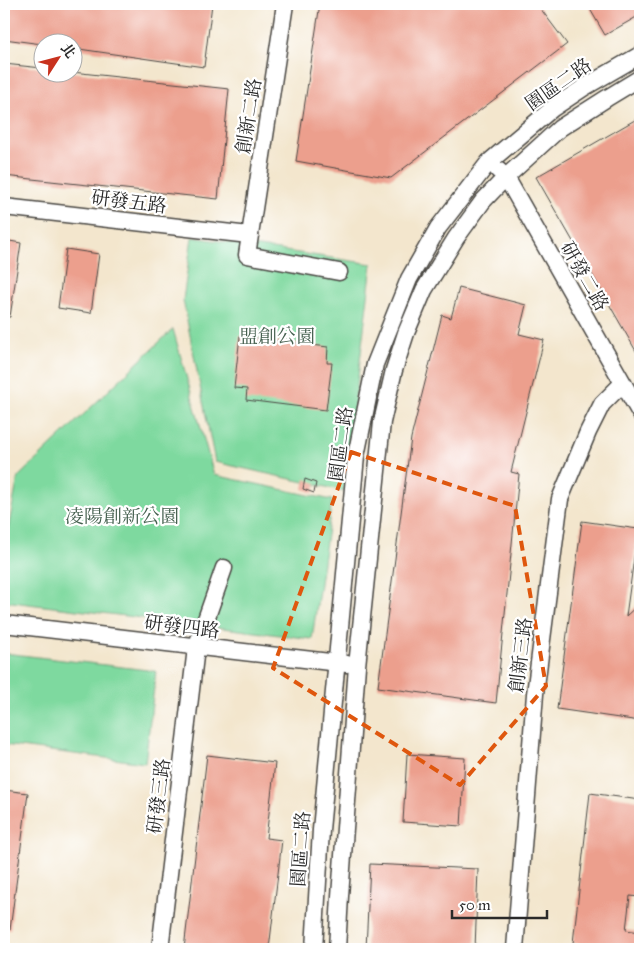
<svg xmlns="http://www.w3.org/2000/svg" width="644" height="953" font-family="'IM FELL Great Primer','Noto Serif TC',serif">
<style>
.green{fill:#7ed99f;stroke:#548265}
.building{fill:#ec9f8d}
.lines{fill:none;stroke-linecap:round;stroke-linejoin:round}
.minor-casing{stroke:#494743;stroke-width:19}
.minor{stroke:#fff;stroke-width:16}
.marked{fill:none;stroke:#df570e;stroke-width:4;stroke-dasharray:10 6;stroke-linejoin:round}
.labels{text-anchor:middle;stroke-width:4.5;stroke-linejoin:round;paint-order:stroke}
.street-label{font-size:19px;fill:#2b2b2b;stroke:#fff}
.park-label{font-size:19px;fill:#445f4e;stroke:#fff}
</style>
<rect width="100%" height="100%" fill="#fff"/>
<filter id="ink" filterUnits="userSpaceOnUse"><feTurbulence type="fractalNoise" baseFrequency=".02" numOctaves="2"/><feDisplacementMap in="SourceGraphic" scale="10" xChannelSelector="R" yChannelSelector="G"/><feConvolveMatrix kernelMatrix="1 2 1 2 8 2 1 2 1" color-interpolation-filters="sRGB"/></filter>
<filter id="wash" filterUnits="userSpaceOnUse"><feTurbulence type="fractalNoise" baseFrequency=".0096" numOctaves="4" result="noise"/><feDisplacementMap in="SourceGraphic" scale="20" xChannelSelector="R" yChannelSelector="G"/><feGaussianBlur stdDeviation="1.12" result="paint"/><feColorMatrix in="noise" values="0 0 0 0 0 0 0 0 0 0 0 0 0 0 0 0 0 1.4 0 .05"/><feComposite in="paint" operator="in"/></filter>
<g filter="url(#wash)">
<rect width="100%" height="100%" fill="#f3e6cd"/>
<path class="green" d="M 192,237 L 372,264 L 344,491 L 215,462 L 183,300 Z
M 173,329 L 214,475 L 332,500 L 312,639 L 4,601 L 4,551 L 18,477 Z
M 4,653 L 156,671 L 145,763 L 4,745 Z"/>
<g id="blocks">
<path class="building" d="M 4,4 L 212,4 L 204,67 L 72,48 L 72,42 L 42,42 L 42,44 L 4,39 Z
M 320,4 L 537,4 L 567,44 L 391,178 L 296,161 Z
M 587,4 L 640,4 L 640,15 L 605,35 Z
M 4,64 L 42,68 L 42,72 L 72,72 L 229,89 L 218,199 L 4,176 Z
M 640,117 L 640,358 L 536,177 Z
M 4,240 L 21,243 L 10,317 L 4,317 Z
M 66,249 L 99,254 L 91,313 L 58,308 Z
M 459,288 L 526,305 L 519,334 L 544,340 L 511,472 L 519,474 L 496,703 L 378,687 L 411,438 L 442,315 L 451,318 Z
M 240,336 L 328,347 L 327,363 L 332,363 L 326,410 L 246,400 L 247,389 L 234,388 Z
M 305,479 L 316,483 L 314,493 L 303,489 Z
M 582,521 L 638,529 L 626,616 L 640,603 L 640,721 L 557,709 Z
M 407,754 L 465,758 L 461,826 L 403,822 Z
M 207,755 L 275,763 L 266,838 L 282,840 L 269,949 L 184,949 Z
M 4,790 L 28,793 L 10,930 L 4,929 Z
M 590,793 L 640,800 L 640,897 L 630,896 L 626,930 L 640,932 L 640,949 L 619,949 L 573,943 Z
M 370,864 L 478,869 L 475,949 L 366,949 Z"/>
</g>
</g>
<g filter="url(#ink)">
<use href="#blocks" fill-opacity="0" stroke="#494743" stroke-width="1"/>
<g class="lines">
<g class="minor-casing">
<path id="minor" d="M 285,4 L 247,255 L 339,272
M 498,170 L 506,177 L 640,413
M 4,207 L 249,235
M 4,624 L 347,664
M 160,949 L 196,648 L 224,568
M 314,949 L 321,830 L 356,456 L 375,364 L 409,279 L 438,228 L 489,162 L 553,108 L 583,88 L 640,55
M 337,949 L 340,896 L 357,666 L 382,422 L 394,370 L 406,333 L 424,290 L 456,238 L 483,201 L 506,177 L 560,128 L 607,98 L 640,78
M 515,949 L 535,694 L 560,499 L 588,432 L 602,404 L 623,383"/>
</g>
<use href="#minor" class="minor"/>
</g>
</g>
<path class="marked" d="M 351,452 L 515,506 L 546,686 L 460,785 L 273,668 Z"/>
<g class="labels">
<g class="street-label">
<text transform="translate(558 84) rotate(-35)" y="7">園區二路</text>
<text transform="translate(248 116) rotate(-81)" y="7">創新二路</text>
<text transform="translate(129 201) rotate(7)" y="7">研發五路</text>
<text transform="translate(585 276) rotate(60)" y="7">研發二路</text>
<text transform="translate(340 444) rotate(-82)" y="7">園區二路</text>
<text transform="translate(182 626) rotate(7)" y="7">研發四路</text>
<text transform="translate(520 655) rotate(-83)" y="7">創新三路</text>
<text transform="translate(158 796) rotate(-83)" y="7">研發三路</text>
<text transform="translate(300 849) rotate(-86)" y="7">園區二路</text>
</g>
<g class="park-label">
<text x="277" y="343">盟創公園</text>
<text x="122" y="523">凌陽創新公園</text>
</g>
</g>
<rect width="644" height="953" fill="none" stroke="#fff" stroke-width="20"/>
<g transform="translate(58 58) rotate(54)"><circle r="24" fill="#ffffff" stroke="#aaaaaa"/>
<path d="M0-4L9 19L0 12L-9 19Z" fill="#c8321e"/>
<text y="-8" font-size="14" font-weight="bold" text-anchor="middle" fill="#2b2b2b">北</text>
</g>
<path d="M452 910v8h95v-8" fill="none" stroke="#2b2b2b" stroke-width="2.5"/>
<text x="459" y="910" font-size="15" fill="#2b2b2b" stroke="#ffffff" stroke-width="4" paint-order="stroke">50 m</text>
</svg>
